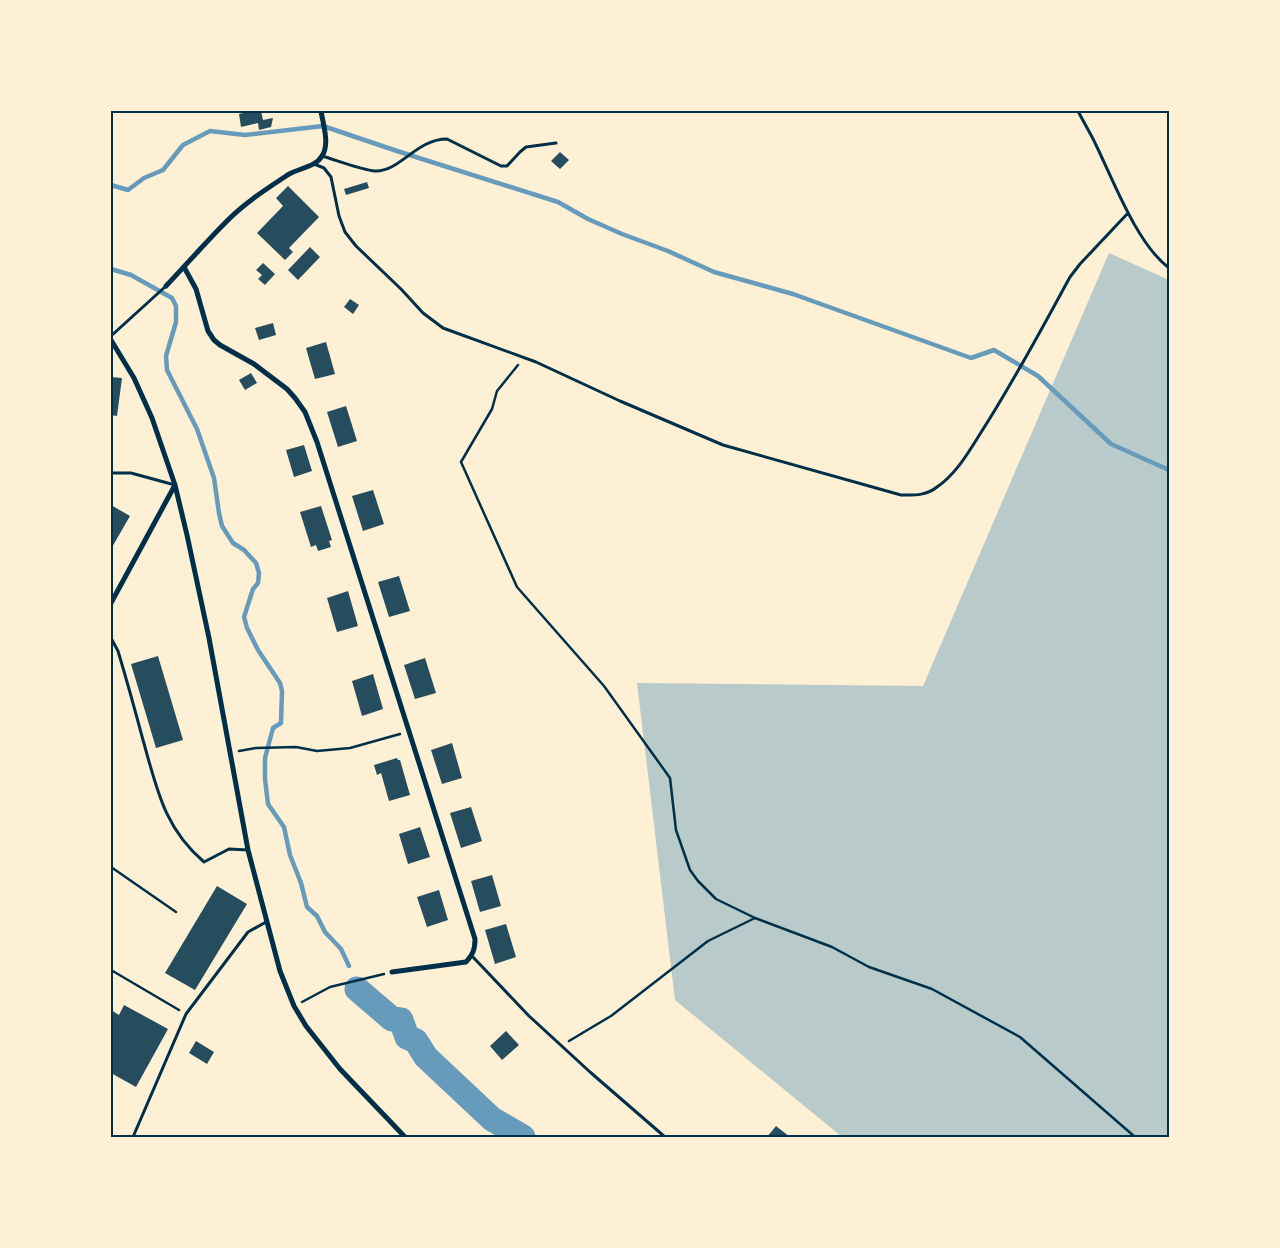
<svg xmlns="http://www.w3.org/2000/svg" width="1280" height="1248" font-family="'Times New Roman',serif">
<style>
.green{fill:#b9caca}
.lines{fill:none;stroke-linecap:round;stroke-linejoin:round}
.stream{stroke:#669bbc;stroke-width:4.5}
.river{stroke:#669bbc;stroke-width:25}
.building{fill:#264d5e}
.path{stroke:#003049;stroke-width:2.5}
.service{stroke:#003049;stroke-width:3}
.minor{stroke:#003049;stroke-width:5}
.neatline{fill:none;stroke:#003049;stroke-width:2}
</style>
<rect width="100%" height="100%" fill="#fdf0d5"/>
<path class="green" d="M 1109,253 L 1169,280 L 1169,1137 L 842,1137 L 675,1000 L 637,683 L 923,686 Z"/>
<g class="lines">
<path class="stream" d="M 111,185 L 128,190 L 144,178 L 163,170 L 183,145 L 210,131 L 245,135 L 323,126 L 397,151 L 558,202 L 588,219 L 622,234 L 668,251 L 714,272 L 793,294 L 971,358 L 994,350 L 1038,376 L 1111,444 L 1169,470
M 111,269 L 131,275 L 172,298 L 176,306 L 176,322 L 166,356 L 167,370 L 197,429 L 214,478 L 219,513 L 222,526 L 233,543 L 244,550 L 256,563 L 259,573 L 258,583 L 253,589 L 244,617 L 247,628 L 258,650 L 280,683 L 282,691 L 281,723 L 273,728 L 265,758 L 265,779 L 268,804 L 284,827 L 290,855 L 301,883 L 307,907 L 317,916 L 325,932 L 341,949 L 349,966"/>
<path class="river" d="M 357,989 L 392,1019 L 401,1020 L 407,1037 L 416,1041 L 426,1057 L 492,1119 L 523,1137"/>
</g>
<path class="building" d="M 252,111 L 261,111 L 263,120 L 273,118 L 271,127 L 259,130 L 258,123 L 241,127 L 239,114 Z
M 560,152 L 569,160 L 560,169 L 551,161 Z
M 367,182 L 369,188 L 346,195 L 344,189 Z
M 288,186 L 319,217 L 289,248 L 293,252 L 285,260 L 257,233 L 283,206 L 276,198 Z
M 310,247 L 320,257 L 298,280 L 288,270 Z
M 263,263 L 275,274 L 265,285 L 258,279 L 262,275 L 256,270 Z
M 350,299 L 359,305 L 353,314 L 344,307 Z
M 273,323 L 276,335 L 259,340 L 255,328 Z
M 326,342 L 335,374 L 315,379 L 306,348 Z
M 251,373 L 257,383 L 245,390 L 239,380 Z
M 111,377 L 122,378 L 117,416 L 111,415 Z
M 346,406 L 357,441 L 338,447 L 327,412 Z
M 304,445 L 312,471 L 294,477 L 286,450 Z
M 373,490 L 384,524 L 363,531 L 352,496 Z
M 111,505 L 130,516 L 111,549 Z
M 321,506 L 332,540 L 329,541 L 331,547 L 318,551 L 316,545 L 311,547 L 300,512 Z
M 399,576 L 410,611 L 389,617 L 378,582 Z
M 348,591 L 358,626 L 337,632 L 327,598 Z
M 158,656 L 183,740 L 156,748 L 131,664 Z
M 425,658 L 436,693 L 415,699 L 404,665 Z
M 373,674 L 383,709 L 362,716 L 352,681 Z
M 452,743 L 462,778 L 442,784 L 431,750 Z
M 397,758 L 398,760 L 400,760 L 410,795 L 389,801 L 381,773 L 377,775 L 374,765 Z
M 471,807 L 482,841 L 461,848 L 450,813 Z
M 420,827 L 430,857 L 408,864 L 399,834 Z
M 492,875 L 501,906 L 480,912 L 471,881 Z
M 217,886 L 247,904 L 195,990 L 165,973 Z
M 439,890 L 448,920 L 427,927 L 417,897 Z
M 506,924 L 516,957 L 495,964 L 485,930 Z
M 124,1005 L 168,1029 L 136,1087 L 111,1073 L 111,1010 L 119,1015 Z
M 506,1031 L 519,1045 L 502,1060 L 490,1046 Z
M 196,1041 L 214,1052 L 207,1064 L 189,1053 Z
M 776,1126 L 790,1137 L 767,1137 Z"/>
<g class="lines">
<path class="path" d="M 518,365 L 497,391 L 492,409 L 461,462 L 517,587 L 604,686 L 670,778 L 676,830 L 690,870 L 698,881 L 716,899 L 755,918 L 832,947 L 869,967 L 932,989 L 1020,1037 L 1135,1137
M 239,751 L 256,748 L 296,747 L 317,751 L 350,748 L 400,734
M 111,867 L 176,912
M 111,970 L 179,1010
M 302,1002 L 330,987 L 384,974
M 569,1041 L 611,1016 L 708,941 L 755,918"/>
<path class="service" d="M 1078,111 C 1084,123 1091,134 1096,145 C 1114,182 1137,244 1169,268
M 322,156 C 336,160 362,170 375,171 C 400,172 416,139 447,139 L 501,166 L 507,166 L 520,152 L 526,147 L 556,143
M 314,164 L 324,168 L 331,177 L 339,216 L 345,232 L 356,246 L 401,289 L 423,313 L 443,328 L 536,362 L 620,401 L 723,445 L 901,495 C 914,495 926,496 937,487 C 956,474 968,453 980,434 C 1013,383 1041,330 1070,277 L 1080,264 L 1128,213
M 111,336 L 166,286
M 111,473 L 131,473 L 175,485
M 111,638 L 118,651 C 127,681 135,710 143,740 C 157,789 164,828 204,862 L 229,849 L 248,850
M 472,956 L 529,1016 L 590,1072 L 665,1137
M 133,1137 L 186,1014 L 248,932 L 266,922"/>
<path class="minor" d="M 184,267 L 196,289 L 208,331 L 214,340 L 220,345 L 254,364 L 287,389 L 295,398 L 305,412 L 317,442 L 475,939 C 475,949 473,955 466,962 L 392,972
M 166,286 C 186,265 205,243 226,222 C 243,204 265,190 286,176 C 297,168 315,168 322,156 C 330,144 323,124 321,111
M 111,340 L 134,378 L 152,418 L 175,485 L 187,535 L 209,638 L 248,850 L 280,971 L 294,1006 L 306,1026 L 340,1069 L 405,1137
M 111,603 L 175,485"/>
</g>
<rect width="1280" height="1248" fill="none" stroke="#fdf0d5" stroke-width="225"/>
<rect x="112" y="112" width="1056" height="1024" class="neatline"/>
</svg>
